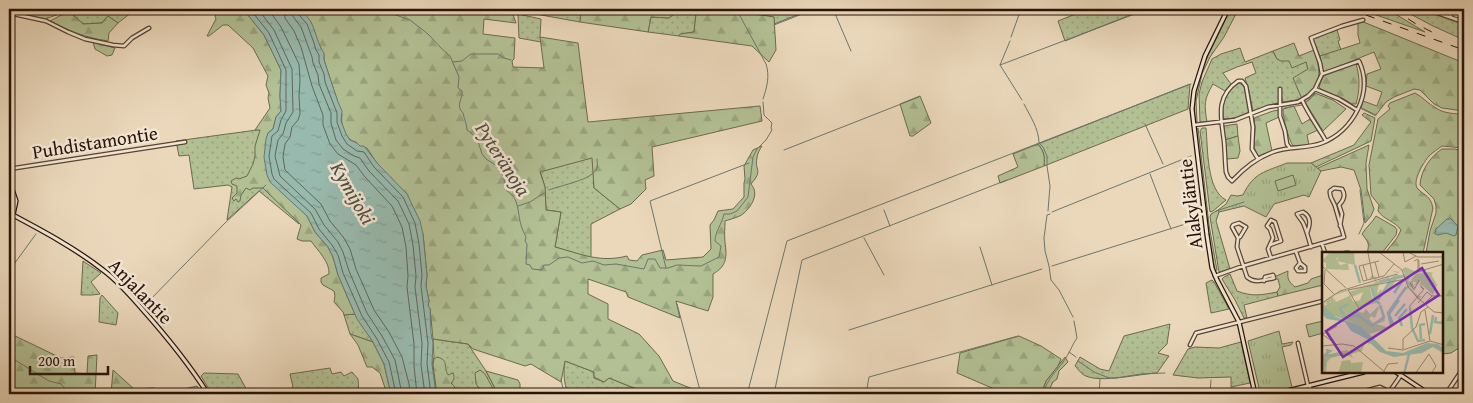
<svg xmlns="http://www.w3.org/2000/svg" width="1473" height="403" font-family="'Gentium Book Plus',serif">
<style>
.grass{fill:url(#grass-dots);stroke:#6c6a4e}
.forest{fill:url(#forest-firs);stroke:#6c6a4e}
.park{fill:url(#park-tufts);stroke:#6c6a4e}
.pitch{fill:#b2c094;stroke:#6c6a4e}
.water{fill:url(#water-ripples);stroke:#6b776c}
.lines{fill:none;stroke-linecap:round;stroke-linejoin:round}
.shore{stroke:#60665b;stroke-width:1}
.stream{stroke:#6b776c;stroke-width:1}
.street-casing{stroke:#584435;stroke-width:5}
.secondary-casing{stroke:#271308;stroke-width:5.5}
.street{stroke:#f2e6d3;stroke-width:2.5}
.secondary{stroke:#f2e6d3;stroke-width:3}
.rail{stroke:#271308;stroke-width:1;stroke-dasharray:9 9;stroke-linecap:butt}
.labels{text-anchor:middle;stroke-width:5;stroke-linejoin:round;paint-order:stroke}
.street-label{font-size:19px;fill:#271308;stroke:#f2e6d3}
.water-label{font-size:20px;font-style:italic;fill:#4f4d42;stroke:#f2e6d3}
.inset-river{fill:none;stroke:#98baae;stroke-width:2.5}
.inset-road{fill:none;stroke:#9d8973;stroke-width:1}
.view{fill:#7b2cbf;fill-opacity:0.15;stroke:#7b2cbf;stroke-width:2.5}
.inset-edge{fill:none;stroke:#271308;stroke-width:2.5}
</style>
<defs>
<pattern id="grass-dots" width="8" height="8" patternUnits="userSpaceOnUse" patternTransform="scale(1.25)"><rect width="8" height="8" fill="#b2c094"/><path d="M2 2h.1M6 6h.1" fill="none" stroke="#99a47e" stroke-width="1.8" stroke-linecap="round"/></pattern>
<pattern id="forest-firs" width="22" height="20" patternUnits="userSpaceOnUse" patternTransform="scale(1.25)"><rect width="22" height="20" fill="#b2c094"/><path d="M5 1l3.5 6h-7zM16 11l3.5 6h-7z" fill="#99a47e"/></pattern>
<pattern id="park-tufts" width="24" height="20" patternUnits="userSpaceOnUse" patternTransform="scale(1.25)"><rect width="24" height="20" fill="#b2c094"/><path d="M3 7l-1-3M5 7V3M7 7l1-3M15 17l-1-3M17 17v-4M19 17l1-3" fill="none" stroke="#99a47e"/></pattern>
<pattern id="water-ripples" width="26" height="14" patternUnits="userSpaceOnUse" patternTransform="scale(1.25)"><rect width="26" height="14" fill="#98baae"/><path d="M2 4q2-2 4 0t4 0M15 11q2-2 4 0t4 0" fill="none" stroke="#839f94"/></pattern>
</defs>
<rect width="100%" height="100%" fill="#ebd8bb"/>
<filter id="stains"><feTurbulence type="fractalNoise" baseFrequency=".004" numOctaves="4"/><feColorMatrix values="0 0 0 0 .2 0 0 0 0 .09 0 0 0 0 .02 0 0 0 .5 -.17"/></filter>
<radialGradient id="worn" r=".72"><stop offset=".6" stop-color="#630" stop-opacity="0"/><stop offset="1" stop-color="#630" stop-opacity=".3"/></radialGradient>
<path class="grass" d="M 16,9 L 54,9 L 59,14 L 45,19 L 18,13 Z
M 69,9 L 136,9 L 118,23 L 108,16 L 102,23 L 83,24 L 69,11 Z
M 519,9 L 581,9 L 580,22 L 530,13 Z
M 680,9 L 696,13 L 694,32 L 681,34 L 679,36 L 648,32 L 651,17 L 669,18 Z
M 744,9 L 812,9 L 774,24 L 774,17 L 743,12 Z
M 1088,9 L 1133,9 L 1135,13 L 1065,41 L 1058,21 Z
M 1230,9 L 1238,10 L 1224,37 L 1210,57 L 1202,74 L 1196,101 L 1197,122 L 1195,120 C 1190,77 1215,46 1230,9 Z
M 1359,9 L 1387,9 L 1425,32 Z
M 1401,9 L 1420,9 L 1464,25 L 1464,40 L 1433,26 Z
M 518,14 L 541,19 L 540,37 L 541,42 L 519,38 Z
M 1337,30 L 1340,40 L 1338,41 L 1341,50 L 1320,56 L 1313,40 L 1315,37 Z
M 1240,48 L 1245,62 L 1273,51 L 1277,59 L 1306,61 L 1309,69 L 1302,99 L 1283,102 L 1280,90 L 1279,91 L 1279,102 L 1277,103 L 1253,111 L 1249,91 L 1245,78 L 1256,73 L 1252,62 L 1237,67 L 1223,73 L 1231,84 L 1225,91 L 1213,84 C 1204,99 1204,105 1207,122 L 1200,122 L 1199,94 L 1202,82 L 1212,59 L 1221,54 Z
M 1239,83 L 1244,86 L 1249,112 L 1235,118 L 1224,119 C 1220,105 1226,92 1239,83 Z
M 1190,84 L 1188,109 L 1044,166 C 1045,156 1044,152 1038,144 Z
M 1237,124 L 1238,136 L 1225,140 L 1224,126 Z
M 1198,128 L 1209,225 L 1217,270 L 1215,271 L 1210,244 L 1196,132 Z
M 1202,128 L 1206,128 C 1208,147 1206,190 1226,200 L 1213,211 L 1210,212 L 1200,131 Z
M 264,129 L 254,172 L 297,217 L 299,224 L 259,191 L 227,220 L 232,187 L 228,185 L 194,189 L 189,155 L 179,156 L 176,141 Z
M 593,157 L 594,188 L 620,209 L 591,224 L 591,258 L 555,247 L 561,212 L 546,210 L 545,187 L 540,171 Z
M 1218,210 L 1219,212 L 1216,221 L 1230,269 L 1219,272 L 1210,217 L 1211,214 Z
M 83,261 L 101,273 L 91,282 L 100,294 L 92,295 L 81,295 Z
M 1230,274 L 1237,291 C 1252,297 1262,295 1277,292 L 1278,296 L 1244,305 L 1247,318 L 1244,318 L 1235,300 L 1222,279 L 1224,277 Z
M 1212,280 L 1214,282 L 1229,309 L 1211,313 L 1206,283 Z
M 102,295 L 118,313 L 116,325 L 99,322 L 100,298 Z
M 355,314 L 373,342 L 350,334 L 344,315 Z
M 1170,324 L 1167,344 L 1158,353 L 1169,356 L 1157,373 C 1139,374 1101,383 1086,376 C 1082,375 1078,369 1075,366 L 1080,357 L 1100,369 L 1109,371 L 1124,336 Z
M 433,339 L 468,344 L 486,371 L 498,394 L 436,394 L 432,364 L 434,357 Z
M 1241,342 L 1250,383 L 1231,387 L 1231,377 L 1198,378 L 1173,375 L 1188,349 L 1195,347 L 1219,348 Z
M 1065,357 L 1068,362 L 1059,371 L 1057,379 L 1053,382 L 1047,394 L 1041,394 L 1046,381 Z
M 565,361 L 594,372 L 594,378 L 604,382 L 609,378 L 649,394 L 568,394 C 564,383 563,373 565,361 Z
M 330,368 L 332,374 L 341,372 L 344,376 L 352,372 L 358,379 L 359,394 L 283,394 L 293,387 L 290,374 Z
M 204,373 L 238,374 L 249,394 L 212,394 L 201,376 Z"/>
<path class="forest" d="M 223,9 L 229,10 L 243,9 L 264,35 L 281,70 L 280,96 L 281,111 L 276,117 L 273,129 L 268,133 L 299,208 L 307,216 L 315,232 L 328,247 L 333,257 L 338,275 L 355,314 L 344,315 L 343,312 L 334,302 L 335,296 L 334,291 L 323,285 L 321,282 L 321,278 L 329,274 C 330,262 318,251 311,241 L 302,241 L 297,239 L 301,225 L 263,188 L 253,188 L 250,190 L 246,188 L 241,195 L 240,201 L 238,202 L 236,199 L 234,201 L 232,198 L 237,193 L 237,186 L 232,184 L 231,181 L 236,178 L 239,179 L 247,176 L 253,164 L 255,156 L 255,146 L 260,130 L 255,130 L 270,108 L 268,98 L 269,93 L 266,85 L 268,76 L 253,48 L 228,25 L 223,25 L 209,36 L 207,36 L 216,19 L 215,16 Z
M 302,9 L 511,9 L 516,23 L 484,19 L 483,34 L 515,38 L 514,59 L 512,61 L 513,67 L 544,68 L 540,37 L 578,43 L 588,122 L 760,106 L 762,121 L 652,147 L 654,176 L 645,180 L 646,189 L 631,204 L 620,209 L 594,188 L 592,158 L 540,172 L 545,187 L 546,210 L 561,212 L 555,247 C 581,254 600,263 627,256 L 629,260 L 637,261 L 642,255 L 663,250 L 666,260 L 703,257 L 711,249 L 710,225 L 714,220 L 718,211 L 733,209 L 744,197 L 744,183 L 745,179 L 744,166 L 753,150 L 762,146 C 760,149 757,154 757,158 C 754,171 764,169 751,184 C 759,193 753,205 744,213 C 740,217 731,219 725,221 C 725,228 724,235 725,242 C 727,257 727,266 713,274 L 713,297 L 708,311 L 676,301 L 680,318 L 628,297 L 626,292 L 588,279 L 588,294 L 608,304 L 608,319 L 639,334 L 659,356 L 673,381 L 700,392 L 701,394 L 649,394 L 609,378 L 604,382 L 594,377 L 594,372 L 565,361 L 561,382 L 531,364 L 525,366 L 473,349 L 468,344 L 433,339 L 430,308 L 428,306 L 429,301 L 426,286 L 427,275 L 423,234 L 367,148 L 360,147 L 356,142 C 346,141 340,124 342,115 L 324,60 L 324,55 Z
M 581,9 L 721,9 L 774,17 L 776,50 L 769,62 L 752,46 L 679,36 L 680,34 L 694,32 L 696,14 L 680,9 L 669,18 L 651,17 L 648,32 L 580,22 Z
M 69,11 L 83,24 L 102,23 L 108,16 L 118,23 L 109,33 L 108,41 C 87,38 69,31 50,21 Z
M 1361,21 L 1464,63 L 1464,111 L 1442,108 L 1434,104 L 1420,90 L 1414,89 L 1394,97 L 1386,102 L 1376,115 L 1361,108 L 1363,101 L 1377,106 L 1382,92 L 1366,86 L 1367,74 L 1381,69 L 1374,52 L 1325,72 L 1323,71 L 1320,56 L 1360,43 L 1358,35 L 1358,23 Z
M 93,42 L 115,48 L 112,55 L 107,56 L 95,49 Z
M 1294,43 L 1299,56 L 1314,50 C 1321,70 1323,87 1302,99 L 1293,78 L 1308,69 L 1306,62 L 1292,68 L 1289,61 L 1281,61 L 1277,59 L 1273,51 Z
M 1356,64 C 1360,77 1360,90 1356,104 L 1352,104 L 1344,99 L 1321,89 L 1319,87 L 1323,77 L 1326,75 Z
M 1315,93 L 1333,100 L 1346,109 L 1323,131 L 1305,102 L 1309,100 Z
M 1415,93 C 1423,97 1428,104 1436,108 C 1444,114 1455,113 1464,115 L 1464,148 L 1442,146 C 1438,149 1433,152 1429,156 C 1424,162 1411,182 1418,189 C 1426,197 1430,195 1433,208 L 1423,253 L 1385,253 L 1397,238 L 1401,230 C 1395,221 1384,220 1378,211 L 1379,205 L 1371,195 L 1369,165 L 1378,119 L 1390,109 L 1388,106 L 1390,103 Z
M 920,96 L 931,123 L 913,136 L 910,136 L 900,104 Z
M 1294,106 L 1302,124 L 1310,119 L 1318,130 L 1307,135 L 1309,145 L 1293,146 C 1288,138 1283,118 1283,109 Z
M 1279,110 L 1279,117 L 1266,123 L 1272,151 L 1258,156 L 1254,147 L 1255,128 L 1254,118 L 1273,111 Z
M 1364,113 L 1375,118 L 1371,141 L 1316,167 L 1311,163 L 1354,145 L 1371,122 L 1362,115 Z
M 1238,136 L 1240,151 L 1238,158 L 1227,159 L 1225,140 Z
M 1038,144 C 1044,152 1045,156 1044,166 L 1000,183 L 998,176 L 1018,167 L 1013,154 Z
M 1369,145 L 1366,163 L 1367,189 L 1374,209 L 1371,216 L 1365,223 L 1361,190 L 1354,170 L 1341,167 L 1321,171 L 1318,168 Z
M 1442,149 L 1455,149 L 1464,152 L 1464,324 L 1459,320 L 1462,346 L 1451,353 L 1442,354 L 1442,253 L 1426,253 L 1430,231 L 1436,213 L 1436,206 L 1434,199 L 1420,185 C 1421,170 1430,157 1442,149 Z
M 1376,216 L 1395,227 L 1397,230 L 1396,235 L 1382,253 L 1367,253 C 1370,243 1368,242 1362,234 C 1366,227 1372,223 1376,216 Z
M 1288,271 C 1287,279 1289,282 1295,287 L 1308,283 L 1311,279 L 1323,275 L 1323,285 L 1278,296 L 1277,292 L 1280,287 L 1278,279 L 1275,279 L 1274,277 Z
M 1323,321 L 1323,333 L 1309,337 L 1306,325 Z
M 9,333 L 61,358 L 74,357 L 75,373 L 87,374 L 88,356 L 97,355 L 95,394 L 21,394 L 9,388 Z
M 350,334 L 373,342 L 384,364 L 391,394 L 387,394 L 380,373 L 372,367 L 367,367 L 358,345 Z
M 1019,336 L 1041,346 L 1061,359 L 1058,366 L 1046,381 L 1041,394 L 1006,394 L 957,373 L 960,353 Z
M 437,357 C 449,360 443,366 448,375 L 453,373 C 455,378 454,380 451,383 L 454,386 L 458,394 L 437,394 L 433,365 L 434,359 Z
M 113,370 L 134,389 L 154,388 L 159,394 L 111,394 Z
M 480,370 L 485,374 L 496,394 L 477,394 L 480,393 L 481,390 L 476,384 L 475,373 Z
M 486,371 L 518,380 L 520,384 L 520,394 L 498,394 Z
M 197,386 L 202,394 L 162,394 Z"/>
<path class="park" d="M 1287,163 L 1311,163 L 1321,171 L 1309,197 L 1304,195 L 1274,204 L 1266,217 L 1244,206 L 1219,212 L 1218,210 L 1226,204 L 1231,195 L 1237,196 L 1243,195 C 1254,172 1265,172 1287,163 Z
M 1279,331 L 1282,344 L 1293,342 L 1291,345 L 1282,347 L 1292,387 L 1281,391 L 1260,392 L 1248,341 Z"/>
<path class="pitch" d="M 1293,175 L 1296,185 L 1278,191 L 1275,181 Z"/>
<path class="water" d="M 243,9 L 302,9 C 304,14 308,17 311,22 C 316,32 318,45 324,53 L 324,60 L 338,102 L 342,111 L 341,121 L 346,134 L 350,140 L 357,143 L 360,146 L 364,146 L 378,164 L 407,194 L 420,221 L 423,234 L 427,275 L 426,286 L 429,301 L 428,306 L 430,308 L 431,333 L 433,343 L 432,364 L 436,394 L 391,394 L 384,364 L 373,342 L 357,319 L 338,275 L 333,257 L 328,247 L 315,232 L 307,216 L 270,182 L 267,175 L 264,157 L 266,139 L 268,133 L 273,129 L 276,117 L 281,111 L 280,96 L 281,70 L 264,35 Z
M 1447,219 L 1451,219 L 1458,226 L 1456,235 L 1454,236 L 1446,233 L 1438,235 L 1435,234 L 1436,229 Z"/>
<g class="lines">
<path class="shore" d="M 250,9 L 269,33 L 286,70 L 286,111 L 281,120 L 278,131 L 272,136 L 269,156 L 272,174 L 274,179 L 311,213 L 319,229 L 332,245 L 338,255 L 343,273 L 362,316 L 377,339 L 389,362 L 396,394
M 258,9 L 274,30 L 292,69 L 293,112 L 286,123 L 283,134 L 278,140 L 275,156 L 280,176 L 315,209 L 324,225 L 338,242 L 343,252 L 349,271 L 367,313 L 382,336 L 395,360 L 402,394
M 268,9 L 281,27 L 299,64 L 300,80 L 299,96 L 300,114 L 298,120 L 292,127 L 290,137 L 285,144 L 283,157 L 285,170 L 321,204 L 330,221 L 344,238 L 350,249 L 356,269 L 374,310 L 389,332 L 402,357 L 409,384 L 410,394
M 284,9 L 285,18 L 294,31 L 301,47 L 312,86 L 323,115 L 323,125 L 330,144 L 338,154 L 356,165 L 365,177 L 392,206 L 402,227 L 406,247 L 408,276 L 407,287 L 414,344 L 414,366 L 417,394
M 291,9 L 292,15 L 301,27 L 312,57 L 313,63 L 318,75 L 319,84 L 331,113 L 331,123 L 336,140 L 343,149 L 354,156 L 360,158 L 369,171 L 398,201 L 409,224 L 413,245 L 416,276 L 415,287 L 422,343 L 421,365 L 425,394
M 297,9 L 299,15 L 307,24 L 314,43 L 316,50 L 319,55 L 319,62 L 324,74 L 325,82 L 337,113 L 337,122 L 342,136 L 347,144 L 357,151 L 364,152 L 374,167 L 403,197 L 415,223 L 419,244 L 422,275 L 421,286 L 428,343 L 427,364 L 431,394"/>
<path class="stream" d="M 29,9 L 32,13
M 383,9 L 390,13 L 410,20 L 428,34 L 442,49 L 450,56 L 459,77 L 458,88 L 462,91 C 463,99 455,105 463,113 C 464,119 467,124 467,130 C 471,132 473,136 477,138 L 482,154 L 486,159 L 497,166 L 503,176 L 507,191 C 520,199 517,212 521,225 C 522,229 524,233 526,237 L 525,241 L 527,244 L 526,264 L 530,265 L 532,269 L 542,270 L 544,265 L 549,265 L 559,258 L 568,257 L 582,263 L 593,261 L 604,265 L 616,264 L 644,269 L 648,259 L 655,259 L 660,268 L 668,268 L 677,265 L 701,266 L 719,257 L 721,246 L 715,241 C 715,232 722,224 724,214 L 730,214 L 737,211 L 748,197 L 753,157 L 757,149 L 766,140 L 772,130 L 771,128 L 772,123 L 764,115 L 763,102
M 725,9 L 741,12
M 743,9 L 740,16 L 766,64 C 770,76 767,87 763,99
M 833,9 L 851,51
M 774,25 L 815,9
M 1011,37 L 1021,9
M 1010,41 L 1000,65 L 1022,100
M 453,62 L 462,61 L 471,54 L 498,54 L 504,58 L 511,60
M 1000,65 L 1148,9
M 1305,103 L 1315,94
M 1024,104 C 1030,116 1039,129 1039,143 L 1043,147 L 1047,156 L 1047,166 L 1050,186 L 1048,211
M 1284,108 L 1302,105
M 1362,109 L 1376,116
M 1145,124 L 1163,164
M 784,150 L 919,97
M 1150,174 L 1171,229
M 549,190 C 561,185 593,180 597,168 C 598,165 597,162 597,159
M 518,206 L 530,202 L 544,193
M 884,210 L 890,226
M 1216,211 L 1244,202
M 1052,212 L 1191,156
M 1050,214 L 1047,215 L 1044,238 L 1045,251 L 1049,266 L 1051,280 L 1059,290 L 1073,317
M 1359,234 L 1364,223 L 1360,190
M 864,238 L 884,275
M 980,247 L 992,285
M 1052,266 L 1195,221
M 666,268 L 650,201 L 749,163
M 9,271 L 36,234
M 146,304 L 225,223 L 266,185
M 677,304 L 701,394
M 849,330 L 1042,269
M 1069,352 L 1076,357
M 9,358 L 15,360 L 49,381 L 61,384 L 70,394
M 1078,361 L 1094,372 L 1109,378 L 1116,378 L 1141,374 L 1165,373
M 561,379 L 564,394
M 734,389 C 744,390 753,394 763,394
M 748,391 L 787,241 L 1191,84
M 774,394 L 802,260 L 1007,180
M 866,394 L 869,377 L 1018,336
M 1043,394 C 1048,376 1058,371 1067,356 C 1071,350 1073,343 1077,338 L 1074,321
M 1099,394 L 1100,379
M 1210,394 L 1211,380"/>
<g class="street-casing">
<path id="street" d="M 1426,9 L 1464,22
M 9,13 L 46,21 L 68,32 L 85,39 L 113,45 L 124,46 L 132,38 L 149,28
M 1450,17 L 1453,9
M 1280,89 L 1280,116 L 1285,131 L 1287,144 L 1290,148
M 1315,89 L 1339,99 L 1357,110
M 1302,100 C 1309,115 1318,127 1326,141
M 1194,125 L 1235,120 L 1268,107 L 1298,102 L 1308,96 L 1315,89 L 1322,74 L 1320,63 L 1311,38 L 1342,26 L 1363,20
M 1258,159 L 1252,149 L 1253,127 L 1246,86 L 1242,81 L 1238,81 C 1215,97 1221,117 1224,141 C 1225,152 1225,162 1226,172 L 1228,177 L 1232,181 C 1244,168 1256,158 1273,152 C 1289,146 1306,149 1322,143 C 1353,131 1374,93 1359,61 L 1322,74
M 9,169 L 185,142
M 1307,233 C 1310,225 1312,217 1303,212 L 1297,214 C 1299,218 1303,221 1304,225 C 1307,232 1309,240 1311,247
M 1238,238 L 1240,237 L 1246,227 L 1239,223 L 1233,225 L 1232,227 L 1238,238 L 1237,247 L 1247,277 C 1255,284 1264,280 1274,278 L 1273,275 L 1265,277 L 1264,281
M 1322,244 L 1325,253
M 1270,245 L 1281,241 L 1275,222 L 1271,220 L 1267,226 L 1270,229 L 1273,238 L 1268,249 L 1271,258
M 1296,252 L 1300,263 L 1305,267 L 1305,271 L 1298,271 L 1296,268 L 1300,263
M 1345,253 L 1349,253
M 1215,276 L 1243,266 L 1344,237 C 1341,227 1338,216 1335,206 C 1333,200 1329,197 1330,191 L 1334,188 L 1342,189 C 1346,195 1344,200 1339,205 L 1342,214 L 1340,226
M 1298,343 L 1308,386
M 1190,345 L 1196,333 L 1323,301
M 1309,385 L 1312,394
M 1353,394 L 1380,387 L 1390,392
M 1388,394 L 1401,375
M 1446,394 L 1464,367"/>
</g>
<g class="secondary-casing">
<path id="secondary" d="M 1228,9 L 1205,56 L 1194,91 L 1192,109 L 1207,235 L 1212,268 L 1217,280 L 1239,322 L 1255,394
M 9,180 L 16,201 L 13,215
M 9,213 C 41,230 75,248 103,270 C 118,281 131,296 143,310 C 167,337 189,364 208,394
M 1396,372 L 1429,394
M 1275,394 L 1364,372"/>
</g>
<use href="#street" class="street"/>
<use href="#secondary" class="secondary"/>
<path class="rail" d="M 1349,9 L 1464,50
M 1393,9 L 1416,24 L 1434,33"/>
</g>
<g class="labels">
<g class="street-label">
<text transform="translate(95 142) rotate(-9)" y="7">Puhdistamontie</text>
<text transform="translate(1190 204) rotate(-97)" y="7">Alakyläntie</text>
<text transform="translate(141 291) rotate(46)" y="7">Anjalantie</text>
</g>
<g class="water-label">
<text transform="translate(503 159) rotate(57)" y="7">Pyteränoja</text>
<text transform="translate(353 193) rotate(60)" y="7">Kymijoki</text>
</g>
</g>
<g transform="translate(1322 252)">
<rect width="121" height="121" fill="#ebd8bb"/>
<path d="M 15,0 L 20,0 L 20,4 L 22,0 L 32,0 L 33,13 L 14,9 L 19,2 ZM 83,15 L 95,20 L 109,17 L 85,24 L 88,24 L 86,30 L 92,28 L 90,36 L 87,34 L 96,44 L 100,44 L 96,48 L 87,35 L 78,44 L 86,33 L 82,25 L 75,27 L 66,40 L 62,39 L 66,29 L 57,31 L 55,42 L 59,37 L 60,41 L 56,47 L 53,48 L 50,32 L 48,37 L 41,34 L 10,44 L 13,51 L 9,53 L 8,46 L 2,52 L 6,59 L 0,53 L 6,46 L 16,40 L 53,31 L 52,26 L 47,27 L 50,23 L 55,26 L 53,30 L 65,26 L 65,22 L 67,27 L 75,22 L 79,24 L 83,21 L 80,18 L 76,21 L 68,18 L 77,20 Z" fill="#b2c094"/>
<path d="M 8,0 L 25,0 L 14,7 L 18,13 L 26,11 L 27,18 L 4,17 L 4,11 L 0,9 ZM 107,20 L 112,21 L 109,22 L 115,33 L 111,43 L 100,33 L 97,34 L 99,29 L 95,33 L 91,33 L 95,31 L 89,28 L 94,22 ZM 42,35 L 48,37 L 51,49 L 55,47 L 57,50 L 36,56 L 37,60 L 41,61 L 44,57 L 48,62 L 58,53 L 53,66 L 49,64 L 47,67 L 51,71 L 61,66 L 60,56 L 63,69 L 54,72 L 68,76 L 47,82 L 39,74 L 8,62 L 0,54 L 5,53 L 4,50 L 8,46 L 8,51 L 13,51 L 11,44 L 14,50 L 27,44 L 26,40 L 34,55 L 31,50 L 38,48 L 41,40 L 30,45 L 27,40 ZM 40,92 L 42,94 L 40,99 L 29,102 L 31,106 L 24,102 L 9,106 L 5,110 L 4,121 L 0,121 L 0,104 L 25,98 L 27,100 L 40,95 ZM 28,108 L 29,111 L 41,110 L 39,121 L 16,121 L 20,109 Z" fill="#b2c094"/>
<path d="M 0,53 L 14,65 L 39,74 L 64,99 L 81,101 L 105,91 L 116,92 L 121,96 L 121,101 L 111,95 L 100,101 L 72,105 L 58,100 L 48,91 L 46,93 L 38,96 L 46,93 L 47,88 L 29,79 L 23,70 L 5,67 L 0,62 Z" fill="#98baae"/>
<path class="inset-river" d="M 33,13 L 38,31M 57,30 L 82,24M 49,34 L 53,48 L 58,52M 72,41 L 81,28M 56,48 L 69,28M 88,55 L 90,76 L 96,89 L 103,88M 73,64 L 83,52M 23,65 L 18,56 L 27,52M 114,65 L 113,70 L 120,71 L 122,65M 23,66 L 36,63 L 50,74 L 62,65 L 58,53M 71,72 L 67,62 L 77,48M 69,73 L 66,61 L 84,35M 80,74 L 77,66 L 85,57M 108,82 L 111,63M 99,87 L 98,73 L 103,72M 0,104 L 27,102 L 34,98M 3,115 L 1,104 L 8,99 L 4,98M 82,122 L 87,102"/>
<path class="inset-road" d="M 57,0 L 80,18M 81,0 L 83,10 L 94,4M 86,0 L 96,5 L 122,5M 46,1 L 51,26M 57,9 L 37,14 L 41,29 L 62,24 L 72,12M 92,9 L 96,7 L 96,8 L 97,9 L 97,17 L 96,18 L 96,8M 53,10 L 57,25M 99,12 L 117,9M 41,13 L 45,28M 0,14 L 24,36M 3,18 L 2,32 L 12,42M 80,18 L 86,35 L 94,44 L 112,60 L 122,61M 95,20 L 122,12M 93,36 L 88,31 L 92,38 L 97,28M 0,51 L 18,39 L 75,22M 96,51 L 105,40 L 110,44M 103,51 L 110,44 L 122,44M 87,55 L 102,37 L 99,35 L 99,34 L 101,37M 38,58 L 26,38 L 84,27M 103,58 L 108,89M 0,82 L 14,92M 1,82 L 15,74M 0,94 L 20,92 L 32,94 L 65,122M 66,96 L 81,98 L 108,89 L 122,93M 81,97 L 81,87 L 94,75 L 99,60 L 106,55M 62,119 L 66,112 L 76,111M 93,122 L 107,102 L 114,114 L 109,122"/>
<path class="view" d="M 100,16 L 117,43 L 21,105 L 4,79 Z"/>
<rect width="121" height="121" class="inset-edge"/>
</g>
<rect width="1473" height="403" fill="none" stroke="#ebd8bb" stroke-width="30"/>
<rect x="10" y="10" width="1453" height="383" fill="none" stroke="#271308" stroke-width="2.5"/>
<rect x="15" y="15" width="1443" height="373" fill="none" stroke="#271308"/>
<path d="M30 366v8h78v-8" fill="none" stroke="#271308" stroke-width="2.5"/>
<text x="38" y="366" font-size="15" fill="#271308" stroke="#f2e6d3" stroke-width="4" paint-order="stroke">200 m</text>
<rect width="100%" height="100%" filter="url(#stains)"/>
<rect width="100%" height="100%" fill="url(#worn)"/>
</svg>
